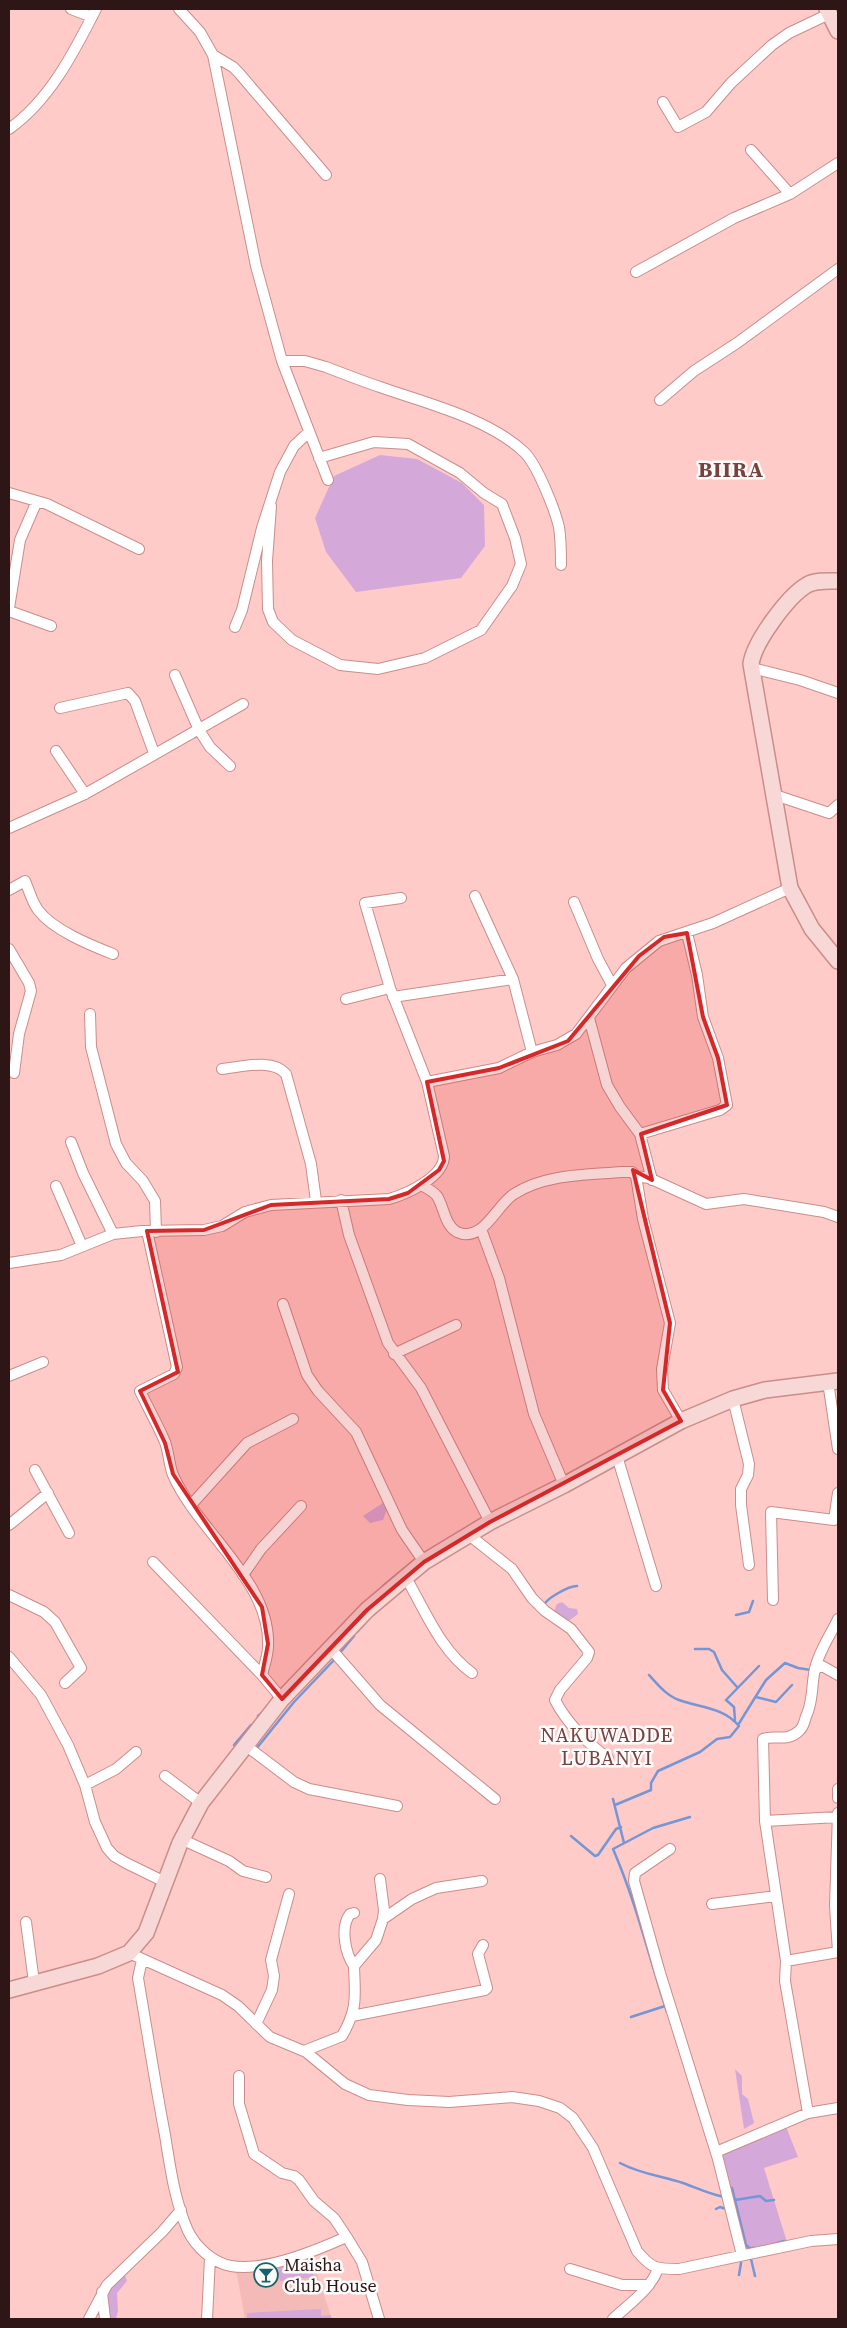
<svg xmlns="http://www.w3.org/2000/svg" width="847" height="2328" font-family="'Source Serif 4',serif">
<style>
.built{fill:#f4bab7}
.green{fill:#d4a9da}
.lines{fill:none;stroke-linecap:round;stroke-linejoin:round}
.stream{stroke:#7496d6;stroke-width:2.5}
.street-casing{stroke:#ca8d8a;stroke-width:12}
.secondary-casing{stroke:#ca8d8a;stroke-width:18}
.street{stroke:#fff;stroke-width:10}
.secondary{stroke:#f8d8d7;stroke-width:15}
.marked{fill:#d62828;fill-opacity:0.2;stroke:#d62828;stroke-width:4;stroke-linejoin:round}
.labels{text-anchor:middle;stroke-width:5;stroke-linejoin:round;paint-order:stroke}
.poi-label{font-size:18px;fill:#2d1615;stroke:#fbfbfb;text-anchor:start}
.quarter-label{font-size:20px;letter-spacing:1px;fill:#76413f;stroke:#fbfbfb}
.district-label{font-size:22px;font-weight:bold;letter-spacing:1px;fill:#76413f;stroke:#fbfbfb}
</style>
<rect width="100%" height="100%" fill="#ffcbc8"/>
<path class="built" d="M 311,2255 L 332,2319 L 245,2319 L 237,2275 L 232,2268 Z"/>
<path class="green" d="M 380,455 L 417,459 L 462,483 L 484,505 L 485,546 L 461,578 L 356,592 L 326,552 L 315,518 L 334,476 Z
M 386,1501 L 387,1509 L 383,1520 L 370,1523 L 363,1516 Z
M 562,1602 L 569,1608 L 577,1609 L 578,1614 L 570,1620 L 560,1621 L 554,1611 L 557,1604 Z
M 735,2069 L 742,2076 L 742,2094 L 748,2099 L 754,2123 L 744,2129 Z
M 785,2124 L 798,2157 L 764,2168 L 787,2242 L 750,2249 L 745,2247 L 721,2153 Z
M 310,2263 L 314,2277 L 280,2281 L 278,2268 Z
M 125,2275 L 127,2281 L 117,2293 L 118,2311 L 116,2319 L 108,2319 L 106,2293 L 119,2276 Z
M 321,2309 L 321,2316 L 330,2315 L 332,2319 L 247,2319 L 247,2313 Z"/>
<g class="lines">
<path class="stream" d="M 383,1586 L 417,1558
M 544,1605 C 546,1599 568,1586 577,1586
M 736,1615 L 749,1612 L 753,1601
M 357,1632 L 366,1622
M 695,1649 L 709,1649 L 714,1652 L 722,1670 L 737,1687
M 339,1654 L 354,1636
M 756,1697 L 776,1702 L 792,1685
M 258,1716 L 263,1712
M 735,1720 L 734,1707 L 726,1700 L 759,1666
M 738,1725 L 766,1680 L 785,1663 L 798,1668 L 811,1670
M 234,1745 L 251,1725
M 256,1749 L 294,1702 L 335,1659
M 613,1799 L 624,1843
M 615,1805 L 651,1790 L 651,1783 L 658,1771 L 700,1752 L 717,1739 L 730,1737 L 739,1726 C 723,1707 701,1708 679,1700 C 667,1696 658,1685 649,1675
M 571,1836 L 595,1856 L 598,1855 L 616,1829 L 621,1827
M 667,2012 C 649,1957 636,1902 613,1849 L 653,1828 L 690,1817
M 631,2017 L 665,2006
M 620,2163 C 640,2174 662,2176 683,2183 C 697,2188 709,2194 724,2197
M 732,2188 L 746,2245 L 749,2248 L 756,2248
M 735,2200 L 760,2196 L 766,2201 L 774,2200
M 716,2209 L 720,2207 L 726,2209
M 771,2245 L 784,2241
M 751,2259 L 755,2276
M 739,2275 L 741,2263"/>
<g class="street-casing">
<path id="street" d="M 71,9 L 92,17
M 179,9 L 200,32 L 213,55 L 256,266 L 282,361 L 328,480
M 213,55 L 233,67 L 239,73 L 326,175
M 663,102 L 678,127 L 706,112 L 731,83 L 772,45 L 789,33 L 829,14
M 9,129 C 50,100 74,52 96,9
M 751,150 L 790,194
M 636,272 L 734,218 L 790,194 L 838,163
M 282,361 L 305,361 L 326,367 C 344,374 362,381 380,387 C 425,403 488,418 524,452 C 537,464 555,510 559,527 C 561,540 561,552 561,565
M 660,400 L 694,371 L 737,343 L 838,269
M 9,493 L 47,504 L 139,549
M 271,506 L 267,561 L 268,609 L 273,622 L 292,640 L 340,665 L 378,669 L 425,658 L 481,630 L 512,586 L 521,564 L 515,538 L 502,504 L 484,493 L 460,473 L 408,444 L 374,442 L 319,458
M 9,608 L 20,540 L 37,501
M 9,611 L 51,626
M 235,627 L 242,610 L 262,528 L 280,472 L 294,446 L 309,432
M 752,668 L 800,680 L 838,693
M 175,675 L 199,730 L 210,747 L 230,766
M 60,708 L 128,693 L 135,701 L 154,753
M 56,751 L 85,794
M 775,795 L 829,813 L 838,805
M 9,828 L 85,794 L 243,704
M 9,890 L 25,881 C 29,890 32,902 38,910 C 53,930 90,945 113,954
M 574,902 L 598,959 L 612,985
M 9,949 L 29,983 L 31,991 L 19,1034 L 14,1073
M 393,997 L 513,979
M 346,999 L 390,988
M 90,1014 L 91,1047 L 116,1144 L 126,1163 L 143,1181 L 155,1201 L 156,1232
M 589,1018 L 607,1085 L 620,1107 L 640,1134 L 652,1180
M 532,1052 L 557,1045 L 576,1034 L 626,968 L 659,941 L 713,923 L 790,888
M 222,1069 C 241,1067 273,1058 286,1074 L 311,1164 L 316,1201
M 427,1082 L 499,1068 L 532,1052 L 513,979 L 475,896
M 640,1134 L 720,1110 L 727,1105 L 718,1058 L 703,1017 L 697,975 L 687,933
M 71,1142 L 83,1173 L 113,1234
M 636,1176 L 643,1219 L 670,1323 L 662,1369 L 663,1390 L 681,1421
M 421,1185 C 427,1188 433,1191 437,1196 C 444,1207 445,1226 457,1232 C 483,1244 497,1204 514,1194 C 545,1174 586,1175 622,1172 L 632,1172 L 636,1176 L 649,1178 L 706,1204 L 744,1199 L 824,1212 L 838,1217
M 56,1186 L 82,1246
M 341,1200 L 349,1235 L 388,1343 L 421,1388 L 490,1522
M 481,1229 L 499,1278 L 534,1414 L 564,1485
M 147,1231 L 177,1367 L 174,1374 L 140,1391 C 148,1408 158,1425 165,1442 C 169,1453 169,1465 173,1475 C 198,1532 271,1581 268,1646 C 268,1656 264,1666 262,1675
M 9,1263 L 61,1255 L 113,1234 L 142,1231 L 204,1230 L 222,1226 L 245,1212 L 271,1205 L 389,1199 C 407,1194 444,1177 444,1156 L 427,1082 L 390,988 L 365,903 L 401,898
M 283,1304 L 307,1375 L 318,1391 L 356,1432 L 402,1530 L 424,1562
M 394,1354 L 456,1325
M 9,1376 L 43,1362
M 828,1382 L 838,1449
M 733,1399 L 749,1464 L 748,1475 L 741,1489 L 741,1505 L 749,1565
M 617,1456 L 656,1586
M 35,1470 L 69,1533
M 191,1505 L 247,1443 L 293,1419
M 9,1525 L 48,1493
M 469,1535 L 512,1569 L 532,1598 L 545,1611 L 571,1629 L 589,1652 L 587,1658 L 560,1690 L 555,1700 C 566,1722 588,1744 608,1758
M 153,1562 L 262,1675 L 282,1699
M 243,1575 L 261,1549 L 301,1506
M 405,1576 C 425,1610 440,1650 472,1673
M 9,1595 L 44,1612 L 55,1622 L 81,1668 L 65,1683
M 773,1600 L 771,1512 L 834,1520 L 838,1493
M 332,1650 L 380,1705 L 495,1799
M 9,1657 L 41,1695 L 68,1745 L 85,1785 L 95,1822 L 107,1848 L 114,1856 L 126,1863 L 165,1882
M 815,1669 L 822,1666 L 838,1675
M 245,1745 L 294,1782 L 309,1789 L 397,1806
M 165,1776 L 201,1803
M 85,1785 L 116,1769 L 136,1752
M 838,1789 L 838,1798
M 765,1821 L 763,1739 C 774,1734 786,1743 799,1731 C 805,1726 804,1720 807,1714 C 814,1698 811,1681 816,1665 C 821,1648 831,1634 838,1619
M 181,1839 L 229,1861 L 243,1871 L 266,1877
M 670,1849 L 635,1873 L 634,1881 L 660,1973 L 718,2159 L 742,2255
M 380,1879 L 384,1910 L 383,1919
M 712,1904 L 776,1896
M 354,1913 L 350,1914 C 340,1927 345,1953 354,1966
M 26,1922 L 34,1982
M 129,1953 L 222,1995 L 238,2006 L 270,2037 L 306,2052 L 345,2084 L 369,2095 L 408,2100 L 449,2102 L 512,2097 L 539,2101 L 560,2108 L 573,2118 L 593,2148 L 637,2251 C 652,2269 656,2269 679,2269 L 811,2241 L 838,2239
M 142,1960 L 138,1978 C 147,2030 155,2083 165,2135 C 170,2167 175,2202 188,2231 C 196,2247 213,2263 231,2266 C 263,2272 315,2251 344,2238 L 348,2239 L 362,2262 L 379,2319
M 786,1961 L 838,1952 L 835,1906 L 838,1813
M 352,2016 L 485,1990 L 487,1988 L 478,1954 L 483,1945
M 256,2024 L 272,1990 L 274,1976 L 271,1960 L 289,1894
M 304,2051 L 342,2036 C 358,2008 355,1997 354,1966 L 376,1940 L 383,1919 L 412,1899 L 436,1888 L 482,1881
M 239,2076 L 239,2104 L 254,2154 L 282,2173 L 294,2176 L 299,2180 L 314,2201 L 334,2218 L 348,2239
M 808,2113 L 785,1981 L 786,1961 L 765,1821 L 838,1817
M 716,2152 L 808,2113 L 838,2108
M 570,2269 L 622,2285 L 649,2285
M 102,2292 L 105,2319
M 89,2319 L 107,2285 L 162,2232 L 181,2210
M 207,2319 L 210,2258
M 613,2319 C 629,2304 650,2290 658,2269"/>
</g>
<g class="secondary-casing">
<path id="secondary" d="M 827,9 L 838,31
M 838,581 C 829,581 815,580 807,585 C 788,596 754,642 751,664 L 790,888 L 812,929 L 838,961
M 9,1990 L 98,1966 L 129,1953 L 146,1933 L 180,1843 L 201,1803 L 282,1699 L 367,1610 L 424,1562 L 490,1522 L 564,1485 L 681,1421 L 733,1399 L 765,1390 L 838,1381"/>
</g>
<use href="#street" class="street"/>
<use href="#secondary" class="secondary"/>
</g>
<path class="marked" d="M 687,933 L 703,1017 L 718,1058 L 727,1105 L 641,1134 L 652,1180 L 633,1170 L 670,1323 L 663,1390 L 681,1421 L 490,1522 L 424,1562 L 367,1610 L 282,1699 L 262,1675 L 268,1644 L 262,1607 L 173,1474 L 165,1443 L 140,1391 L 178,1372 L 147,1231 L 204,1230 L 271,1205 L 389,1199 L 408,1193 L 439,1170 L 444,1161 L 427,1082 L 499,1068 L 568,1041 L 639,956 L 664,937 Z"/>
<defs>
<g id="bar-ring" transform="scale(1.25)"><circle r="9.5" fill="#fbfbfb" stroke="#16646a" stroke-width="1.5"/><path d="M-6-5H6L.8 .8V4.5H3.5V6h-7V4.5H-.8V.8Z" fill="#16646a"/></g>
</defs>
<g fill-rule="evenodd">
<use href="#bar-ring" x="266" y="2275"/>
</g>
<g class="labels">
<g class="poi-label">
<text x="284" y="2271">Maisha<tspan x="284" dy="21">Club House</tspan></text>
</g>
<g class="quarter-label">
<text x="607" y="1742">NAKUWADDE<tspan x="607" dy="23">LUBANYI</tspan></text>
</g>
<g class="district-label">
<text x="731" y="477">BIIRA</text>
</g>
</g>
<rect width="847" height="2328" fill="none" stroke="#2d1615" stroke-width="20"/>
</svg>
